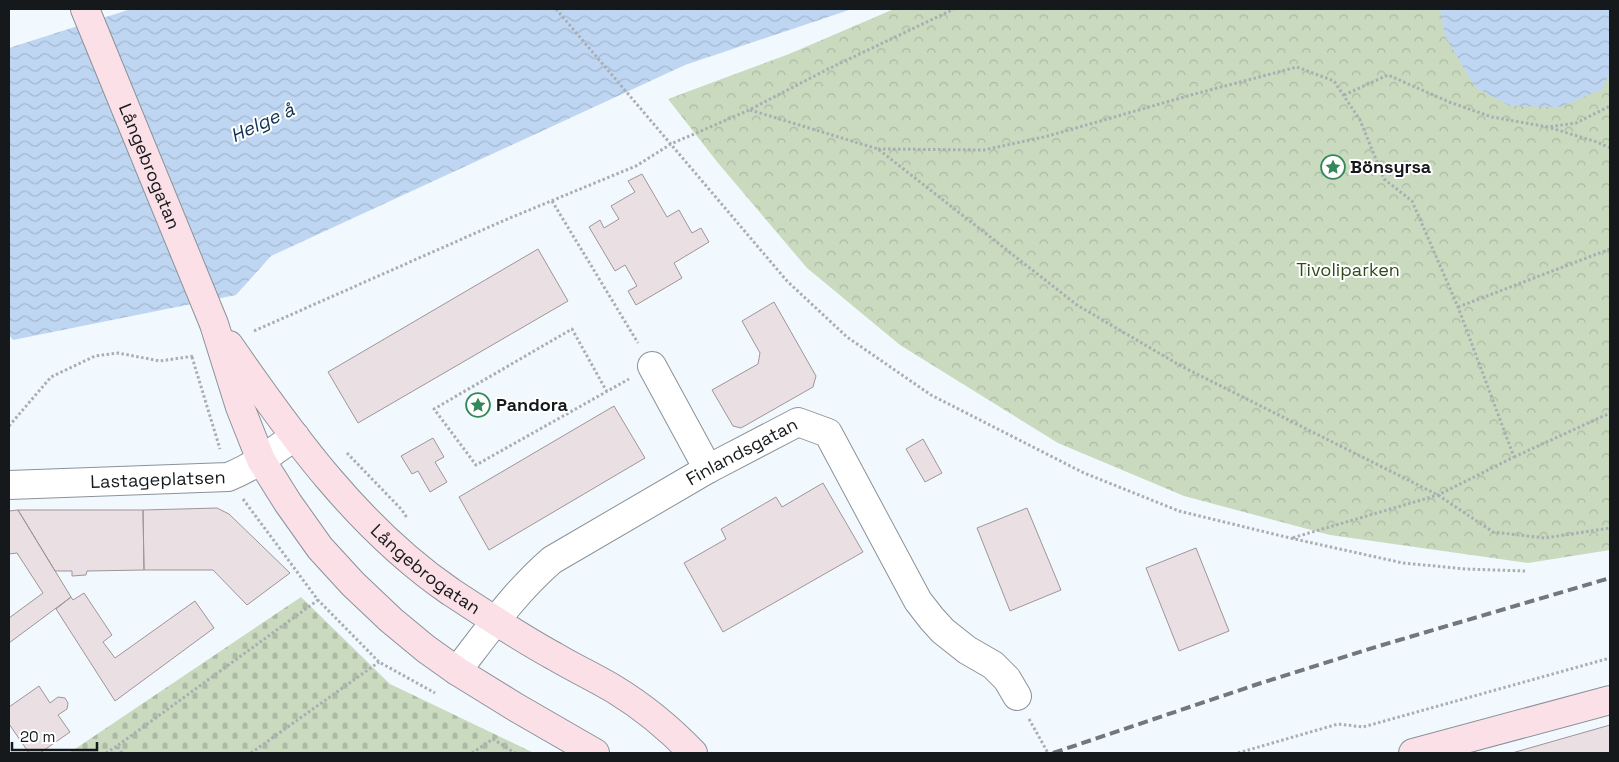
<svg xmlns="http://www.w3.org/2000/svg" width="1619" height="762" font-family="'Space Grotesk',sans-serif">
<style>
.cemetery{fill:url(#cemetery-stones)}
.park{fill:url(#park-crowns)}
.water{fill:url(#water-waves)}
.building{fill:#eadfe2;stroke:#9f9598}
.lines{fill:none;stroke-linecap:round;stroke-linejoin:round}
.street-casing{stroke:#8b9298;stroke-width:30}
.secondary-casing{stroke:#8b9298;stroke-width:30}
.path{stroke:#a9aeb2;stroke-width:3;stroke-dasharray:2.5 2.5;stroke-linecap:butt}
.street{stroke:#fff;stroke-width:28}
.secondary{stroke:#fbe0e8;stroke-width:28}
.rail{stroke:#72777a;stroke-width:4;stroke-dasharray:10 5;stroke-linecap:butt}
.labels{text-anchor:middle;stroke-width:4;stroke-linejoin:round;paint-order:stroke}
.street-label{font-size:18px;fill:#16191b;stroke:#fff}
.poi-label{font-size:18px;font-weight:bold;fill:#16191b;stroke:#fff;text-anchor:start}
.park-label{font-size:18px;fill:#304a1d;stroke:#fff}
.water-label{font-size:19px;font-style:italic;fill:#0e3054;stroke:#fff}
</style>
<defs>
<pattern id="cemetery-stones" width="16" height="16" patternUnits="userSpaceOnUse" patternTransform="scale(1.25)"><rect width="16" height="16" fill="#c9dabf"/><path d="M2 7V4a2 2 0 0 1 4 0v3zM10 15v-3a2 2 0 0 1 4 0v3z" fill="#acbaa4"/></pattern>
<pattern id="park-crowns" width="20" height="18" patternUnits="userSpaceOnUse" patternTransform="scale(1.25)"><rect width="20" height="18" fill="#c9dabf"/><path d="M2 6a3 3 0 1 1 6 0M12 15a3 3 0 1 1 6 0" fill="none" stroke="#acbaa4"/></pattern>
<pattern id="water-waves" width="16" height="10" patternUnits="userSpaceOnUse" patternTransform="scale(1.25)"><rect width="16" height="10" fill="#bfd6f2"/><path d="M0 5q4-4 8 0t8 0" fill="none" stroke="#a3b7cf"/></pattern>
</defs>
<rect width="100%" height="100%" fill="#f2f9fe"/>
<path class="cemetery" d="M 301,597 L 390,684 L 534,753 L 69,753 Z"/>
<path class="park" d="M 894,9 L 1610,9 L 1610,550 L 1528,563 L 1330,535 L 1184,496 L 1058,443 L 900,345 L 807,268 L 718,163 L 668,99 L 789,54 Z"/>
<path class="water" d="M 131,9 L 852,9 L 685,65 L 271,256 L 236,295 L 13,340 L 9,335 L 9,48 Z
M 1440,9 L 1610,9 L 1610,73 L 1602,89 L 1560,107 L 1510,106 L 1475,87 L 1445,36 Z"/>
<path class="building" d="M 642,174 L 667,217 L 679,210 L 692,233 L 701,228 L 709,242 L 674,263 L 682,278 L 636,305 L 628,291 L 637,286 L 625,265 L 615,271 L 589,227 L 600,220 L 604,228 L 619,219 L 611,206 L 635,192 L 628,181 Z
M 538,249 L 568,301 L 358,423 L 328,372 Z
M 774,302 L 816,376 L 813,387 L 741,428 L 733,426 L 712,390 L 758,364 L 760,353 L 742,321 Z
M 614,406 L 645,458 L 489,550 L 459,497 Z
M 433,438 L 444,457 L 435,462 L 447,482 L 430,492 L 418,471 L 412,474 L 401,456 Z
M 923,439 L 942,473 L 925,482 L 906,449 Z
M 823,483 L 863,552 L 723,632 L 684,563 L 726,539 L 721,529 L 776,497 L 782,507 Z
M 217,508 L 229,514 L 290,573 L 247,605 L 213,570 L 144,570 L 143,510 Z
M 1027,508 L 1061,590 L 1010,611 L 977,528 Z
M 18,510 L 71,597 L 9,643 L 9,618 L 43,593 L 17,553 L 9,554 L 9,511 Z
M 18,510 L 143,510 L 144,570 L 87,571 L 86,575 L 72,576 L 72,571 L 55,571 Z
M 1196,548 L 1229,631 L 1179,651 L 1146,568 Z
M 84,593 L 112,635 L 103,642 L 115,658 L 195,601 L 214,628 L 115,701 L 56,609 L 71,597 L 73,600 Z
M 39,686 L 50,703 L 58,697 L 65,698 L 68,703 L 67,709 L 58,715 L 70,732 L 40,753 L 29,753 L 9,724 L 9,707 Z
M 1610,725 L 1610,753 L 1512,753 Z"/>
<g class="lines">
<g class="street-casing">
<g id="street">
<path d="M 652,366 L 708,469"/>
<path id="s1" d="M 9,485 L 228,477 C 253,467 273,452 295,436"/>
<path id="s2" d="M 457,671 C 487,632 515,592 552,560 L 708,469 L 798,422 L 828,433 L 918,601 L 932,619 L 943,631 L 967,650 L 993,665 L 1007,679 L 1017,696"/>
</g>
</g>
<g class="secondary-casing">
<g id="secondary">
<path id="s3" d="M 85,9 L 214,324 L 240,407 L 261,460 L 288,503 L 320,548 L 353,584 L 391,620 L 426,649 L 457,671 L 517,708 L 595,753"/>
<path id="s4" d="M 229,345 C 292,436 359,529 451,592 C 485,614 519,637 554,656 C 574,668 594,677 614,689 C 642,706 670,729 693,753"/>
<path d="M 1413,753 L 1610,700"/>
</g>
</g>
<path class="path" d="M 556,9 L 787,281 L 847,337 L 931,395 L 1084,473 L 1179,511 L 1290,538 L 1403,563 L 1466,569 L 1525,571
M 1344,95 L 1388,75 L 1449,102 L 1492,117 L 1548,127 L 1576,123 L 1610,106
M 750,110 L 878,149 L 1077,305 L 1181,366 L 1438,495 L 1493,532 L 1545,538 L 1610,528
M 1551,128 L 1597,142 L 1610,148
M 878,149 L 984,150 L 1048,136 L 1191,95 L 1297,67 L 1334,81 L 1360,120 L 1384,179 L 1412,201 L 1458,307 L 1514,457 L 1438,495 L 1292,538
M 552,201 L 638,343
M 1458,307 L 1610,249
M 254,331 L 505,220 L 636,166 L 671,144 L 749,110 L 826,70 L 954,9
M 192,357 L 220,449
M 607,392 L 572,329 L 434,409 L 476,465 L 629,379
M 9,426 L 51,377 L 95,356 L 118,353 L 160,361 L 194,356
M 347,453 L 402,510 L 407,518
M 1514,457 L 1610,413
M 243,499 L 318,600 L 379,662 L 435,693
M 1029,719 L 1048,753
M 106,753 L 117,746
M 122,753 L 117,746 L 318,600
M 251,753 L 379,662
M 472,753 L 493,739 L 515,753
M 1238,753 L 1338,724 L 1363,727 L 1610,658"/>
<use href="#street" class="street"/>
<use href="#secondary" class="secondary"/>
<path class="rail" d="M 1053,753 L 1261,683 L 1379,646 L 1610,578"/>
</g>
<defs>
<g id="sight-ring" transform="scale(1.25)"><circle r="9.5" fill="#fff" stroke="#348759" stroke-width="1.5"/><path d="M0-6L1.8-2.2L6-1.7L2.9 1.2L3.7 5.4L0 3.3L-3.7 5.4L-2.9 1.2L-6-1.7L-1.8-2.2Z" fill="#348759"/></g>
</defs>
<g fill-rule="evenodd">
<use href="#sight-ring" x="1333" y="167"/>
<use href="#sight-ring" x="478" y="405"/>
</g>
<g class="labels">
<g class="street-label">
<text dy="6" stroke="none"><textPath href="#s3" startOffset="170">Långebrogatan</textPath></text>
<text dy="6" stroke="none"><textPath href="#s2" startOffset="365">Finlandsgatan</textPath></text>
<text dy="6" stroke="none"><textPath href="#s1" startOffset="149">Lastageplatsen</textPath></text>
<text dy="6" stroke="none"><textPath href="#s4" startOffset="300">Långebrogatan</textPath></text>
</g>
<g class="poi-label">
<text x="1350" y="173">Bönsyrsa</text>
<text x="496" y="411">Pandora</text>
</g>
<g class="park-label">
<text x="1348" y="276">Tivoliparken</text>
</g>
<g class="water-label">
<text transform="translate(262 122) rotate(-25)" y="7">Helge å</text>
</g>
</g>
<rect width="1619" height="762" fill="none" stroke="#16191b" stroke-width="20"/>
<path d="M12 742v8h85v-8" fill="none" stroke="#16191b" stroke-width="2.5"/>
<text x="20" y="742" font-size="15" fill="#16191b" stroke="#ffffff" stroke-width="4" paint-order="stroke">20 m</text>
</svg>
